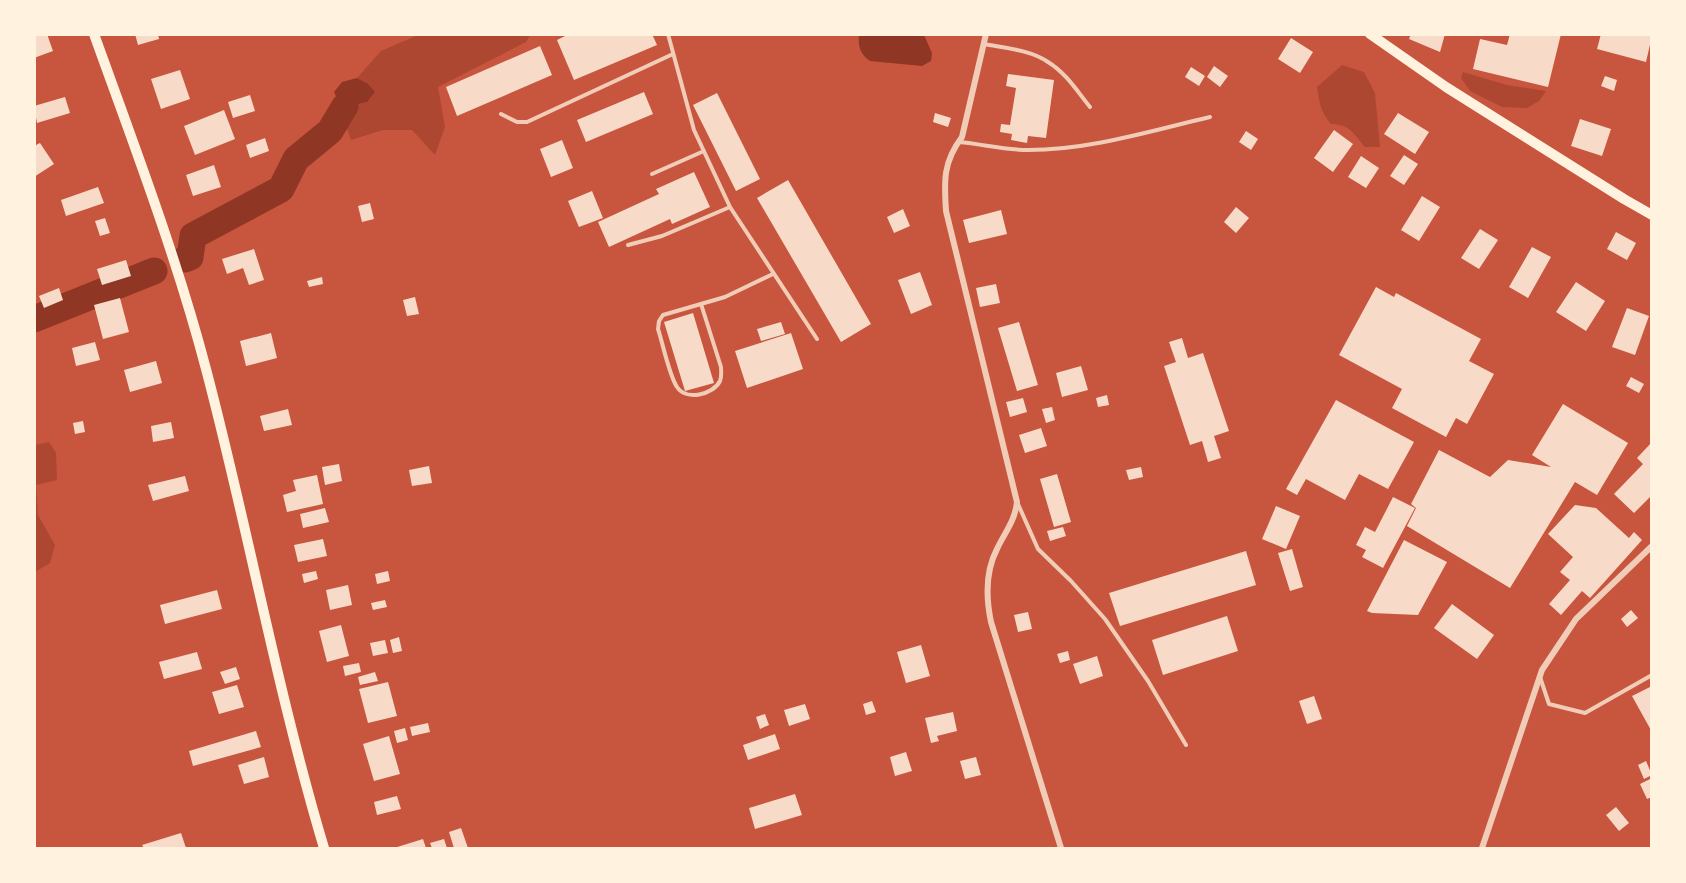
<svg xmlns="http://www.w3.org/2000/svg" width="1686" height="883" font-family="'Golos Text',sans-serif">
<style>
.green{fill:#ae4732}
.water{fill:#8f3625}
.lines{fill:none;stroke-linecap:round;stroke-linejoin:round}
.river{stroke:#8f3625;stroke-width:27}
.building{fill:#f7dbc8}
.service{stroke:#f1ccb7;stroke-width:4}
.minor{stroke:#f1ccb7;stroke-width:6}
.secondary{stroke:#fff3e0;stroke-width:10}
</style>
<rect width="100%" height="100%" fill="#c8553d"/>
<path class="green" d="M 418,35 L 530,35 L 526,42 L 438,87 L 445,127 L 435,155 L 412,130 L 383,130 L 351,140 L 346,126 L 353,106 L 367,102 L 367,83 L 357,78 L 381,51 Z
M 1342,65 L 1364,72 L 1375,93 L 1380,147 L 1365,147 C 1353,133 1349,124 1331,124 C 1321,113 1319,102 1317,87 Z
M 1463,72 L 1507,85 L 1546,91 L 1539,101 L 1527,108 L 1502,107 L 1470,91 L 1461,78 Z
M 49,442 L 56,453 L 57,480 L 36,485 L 38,515 L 55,545 L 50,563 L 35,572 L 35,445 Z"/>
<path class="water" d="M 859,35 L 924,35 L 932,53 L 931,61 L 922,66 L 870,61 C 860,54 858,46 859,35 Z
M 357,78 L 367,83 L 375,92 L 367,102 C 351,106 342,111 334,92 L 342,82 Z"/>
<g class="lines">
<path class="river" d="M 185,259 L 190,257 L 193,236 L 281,189 L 296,159 L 330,131 L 345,106
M 34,319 L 154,271"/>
</g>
<path class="building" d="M 34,34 L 47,34 L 53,51 L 34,58 Z
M 135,34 L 158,34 L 159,39 L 138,45 Z
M 569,34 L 652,34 L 657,45 L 574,80 L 557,40 Z
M 1411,34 L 1445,34 L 1440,52 L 1409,39 Z
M 1510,34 L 1561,34 L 1548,87 L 1473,69 L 1480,39 L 1507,45 Z
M 1601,34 L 1652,36 L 1646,62 L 1597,49 Z
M 1291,38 L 1313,52 L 1300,73 L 1278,59 Z
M 540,46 L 552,75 L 457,116 L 446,87 Z
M 1214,66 L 1228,76 L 1220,87 L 1207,77 Z
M 1191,67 L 1205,76 L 1199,86 L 1185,77 Z
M 180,70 L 190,99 L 161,109 L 151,79 Z
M 1008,74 L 1054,80 L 1046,138 L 1028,136 L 1027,143 L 1011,140 L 1012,134 L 1000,132 L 1001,124 L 1010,125 L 1016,88 L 1006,86 Z
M 1605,76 L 1617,80 L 1614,91 L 1601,86 Z
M 644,92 L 653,114 L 586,142 L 577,120 Z
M 717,93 L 760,179 L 736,191 L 693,105 Z
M 250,95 L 255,111 L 233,118 L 228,102 Z
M 65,97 L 70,113 L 37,123 L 34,106 Z
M 224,110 L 235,139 L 195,155 L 184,126 Z
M 935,113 L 951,118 L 948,127 L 933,122 Z
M 1398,113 L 1429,132 L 1415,154 L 1384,134 Z
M 1580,119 L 1611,129 L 1602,156 L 1571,146 Z
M 1334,130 L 1353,144 L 1333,172 L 1314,158 Z
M 1246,131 L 1258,139 L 1251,150 L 1239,142 Z
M 265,138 L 269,151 L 250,158 L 246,145 Z
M 562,140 L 573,168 L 551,177 L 540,149 Z
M 40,143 L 54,164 L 34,177 L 34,146 Z
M 1404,155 L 1418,164 L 1404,185 L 1390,176 Z
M 1361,156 L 1379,168 L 1366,188 L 1348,177 Z
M 214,165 L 221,187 L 193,196 L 186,175 Z
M 694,172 L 710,207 L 672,224 L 670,219 L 609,247 L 598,222 L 659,194 L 656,189 Z
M 788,180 L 871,324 L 841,342 L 757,198 Z
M 98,187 L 104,203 L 66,216 L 61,200 Z
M 592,191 L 603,218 L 579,227 L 568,201 Z
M 1422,196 L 1440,207 L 1419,241 L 1401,230 Z
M 370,203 L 374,219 L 362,222 L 358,206 Z
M 1236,207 L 1249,218 L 1236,233 L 1224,222 Z
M 903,209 L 910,226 L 894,233 L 887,217 Z
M 1001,210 L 1007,234 L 969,243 L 963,220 Z
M 105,218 L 110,233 L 100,236 L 95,221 Z
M 1480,229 L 1498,240 L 1479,269 L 1461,258 Z
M 1616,232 L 1636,243 L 1627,260 L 1607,249 Z
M 1532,247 L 1551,257 L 1528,298 L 1509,287 Z
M 254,249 L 264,280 L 249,285 L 243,268 L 227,274 L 222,259 Z
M 126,260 L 131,276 L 102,285 L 97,269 Z
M 920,272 L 932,305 L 911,314 L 898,280 Z
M 322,277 L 323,284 L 309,287 L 307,281 Z
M 1576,282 L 1605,301 L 1586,331 L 1556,312 Z
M 996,284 L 1000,303 L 980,307 L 976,288 Z
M 1376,287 L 1394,297 L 1396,293 L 1481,339 L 1469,361 L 1494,374 L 1467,424 L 1456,418 L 1446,437 L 1392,408 L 1402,389 L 1339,355 Z
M 59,288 L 63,300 L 44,308 L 39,296 Z
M 415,297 L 419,314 L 407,316 L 403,300 Z
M 120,298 L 129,332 L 103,339 L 94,305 Z
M 1627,308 L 1649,316 L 1635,355 L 1612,347 Z
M 693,313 L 714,383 L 685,391 L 664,322 Z
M 781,322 L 785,334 L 761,341 L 757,329 Z
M 1019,322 L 1038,385 L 1017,391 L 998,328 Z
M 271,333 L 277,358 L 246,366 L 240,341 Z
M 791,333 L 803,369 L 747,388 L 735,351 Z
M 1182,338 L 1188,358 L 1203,353 L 1229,431 L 1214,436 L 1221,458 L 1208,462 L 1202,441 L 1190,445 L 1164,366 L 1176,362 L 1169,342 Z
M 95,342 L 100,360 L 76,366 L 72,348 Z
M 156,361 L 162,383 L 130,392 L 124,370 Z
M 1081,366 L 1088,390 L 1062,397 L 1056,373 Z
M 1631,377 L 1644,384 L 1639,393 L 1626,386 Z
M 1107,395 L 1109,405 L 1098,407 L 1096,398 Z
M 1023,398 L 1027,412 L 1010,417 L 1006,402 Z
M 1336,400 L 1414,442 L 1388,489 L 1359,474 L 1345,500 L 1306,479 L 1297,495 L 1286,489 Z
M 1563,404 L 1628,443 L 1597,495 L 1575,482 L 1510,588 L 1407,526 L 1416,508 L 1411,504 L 1439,450 L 1490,477 L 1508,460 L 1551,467 L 1532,455 Z
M 1052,407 L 1055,420 L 1046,423 L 1042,409 Z
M 288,409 L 292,425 L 264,431 L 260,416 Z
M 83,421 L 85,432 L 75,434 L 73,423 Z
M 171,422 L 174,438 L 153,442 L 151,426 Z
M 1041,428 L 1047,446 L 1025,453 L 1019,435 Z
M 1652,442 L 1652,495 L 1634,513 L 1614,494 L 1643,464 L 1637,458 Z
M 339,464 L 342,481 L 325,485 L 322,467 Z
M 429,466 L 432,483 L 412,486 L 409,470 Z
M 1141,467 L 1143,477 L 1129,480 L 1126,470 Z
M 1057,474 L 1071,522 L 1054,527 L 1040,479 Z
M 317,475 L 323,504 L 287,512 L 283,495 L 296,491 L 293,480 Z
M 185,476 L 189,491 L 153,501 L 148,485 Z
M 1393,497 L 1415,508 L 1383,568 L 1362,557 L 1366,550 L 1356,545 L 1365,527 L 1375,532 Z
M 1575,505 L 1596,508 L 1629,538 L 1634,532 L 1642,540 L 1590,598 L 1582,591 L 1561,615 L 1549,604 L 1570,580 L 1560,572 L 1573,557 L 1548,534 Z
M 1276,506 L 1300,516 L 1286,549 L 1262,539 Z
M 325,508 L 329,522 L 303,528 L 300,514 Z
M 1063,527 L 1066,536 L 1050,541 L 1047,531 Z
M 323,539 L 327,556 L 298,562 L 294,545 Z
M 1404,540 L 1447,562 L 1418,615 L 1372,613 L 1367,611 Z
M 1292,549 L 1303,587 L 1290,591 L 1278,553 Z
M 1246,551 L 1256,585 L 1120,626 L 1109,593 Z
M 316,571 L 318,579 L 304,583 L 302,574 Z
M 388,571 L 390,581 L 377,584 L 375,574 Z
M 348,585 L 352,605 L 330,610 L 326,590 Z
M 217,590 L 222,609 L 165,624 L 160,605 Z
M 385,600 L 387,607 L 373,610 L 371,603 Z
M 1452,604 L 1494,635 L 1477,659 L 1434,628 Z
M 1631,610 L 1638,618 L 1627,627 L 1621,619 Z
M 1028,612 L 1032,629 L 1018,632 L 1014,615 Z
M 1227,616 L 1238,651 L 1163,675 L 1152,640 Z
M 341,625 L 349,656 L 327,662 L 319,631 Z
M 399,637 L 402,651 L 393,653 L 390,640 Z
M 385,640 L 388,653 L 373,656 L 370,643 Z
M 921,645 L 930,676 L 906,683 L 897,652 Z
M 1068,651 L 1070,660 L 1060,663 L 1057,654 Z
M 197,652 L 202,669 L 164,679 L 159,662 Z
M 1097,656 L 1103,676 L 1080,684 L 1073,664 Z
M 359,663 L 361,672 L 345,676 L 343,666 Z
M 236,667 L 240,679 L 225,684 L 220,672 Z
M 375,672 L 378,681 L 360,685 L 358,677 Z
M 388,682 L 397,716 L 368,723 L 359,689 Z
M 237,685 L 244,707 L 219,714 L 212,692 Z
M 1652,686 L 1652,732 L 1632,696 Z
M 1314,696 L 1322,719 L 1307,724 L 1299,701 Z
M 872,701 L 876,712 L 866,715 L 863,704 Z
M 805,704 L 810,719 L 789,726 L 784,710 Z
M 953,712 L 957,731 L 937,736 L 939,741 L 931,743 L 925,718 Z
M 765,714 L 769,725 L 760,729 L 756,717 Z
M 428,723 L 430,732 L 412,736 L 410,727 Z
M 405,728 L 408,740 L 397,743 L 394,731 Z
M 256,731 L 261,747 L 193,766 L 189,751 Z
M 775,734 L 780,749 L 748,760 L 743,745 Z
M 389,736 L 400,774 L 374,781 L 363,744 Z
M 906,752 L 912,771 L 895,776 L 890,757 Z
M 264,757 L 269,777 L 244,784 L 238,765 Z
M 976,757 L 981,775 L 965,779 L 960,761 Z
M 1646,761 L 1652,775 L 1644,779 L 1638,765 Z
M 1652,778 L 1652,797 L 1647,799 L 1640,784 Z
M 795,794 L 802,815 L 755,829 L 749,808 Z
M 397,796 L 401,809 L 377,815 L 374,802 Z
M 1616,807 L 1629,823 L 1619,831 L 1606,815 Z
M 461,828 L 468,848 L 454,848 L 449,832 Z
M 181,833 L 186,848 L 144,848 L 142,845 Z
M 423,839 L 426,848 L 394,848 Z
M 444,839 L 447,848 L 432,848 L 430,843 Z"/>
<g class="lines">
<path class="service" d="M 668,34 L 694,130 L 730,207 L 817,339
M 984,44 C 1005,48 1031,50 1048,62 C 1066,73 1077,91 1090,107
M 501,114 L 517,122 L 527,122 L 673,54
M 959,142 C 982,144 1005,150 1028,150 C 1090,150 1150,131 1210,117
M 652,174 L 704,151
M 628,245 L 662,236 L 730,207
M 701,304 L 721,367 C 721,372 722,376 720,381 C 713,395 686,401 677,387 C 669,375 663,344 658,329 L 659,321 L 663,315 L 725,297 L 773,274
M 1018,504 L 1038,549 L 1071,581 L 1105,619 L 1148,681 L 1186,745
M 1540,677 L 1549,704 L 1585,713 L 1652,675"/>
<path class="minor" d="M 986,34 L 962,137 C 943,162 944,181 946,211 L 1017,502 C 1015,521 1005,532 997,549 C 985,572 986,598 991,622 L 1061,848
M 1482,848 L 1542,670 L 1576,619 L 1652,546"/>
<path class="secondary" d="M 94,34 C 134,145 176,255 206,369 C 248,528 277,691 324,848
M 1370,34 L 1446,87 L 1624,199 L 1652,215"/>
</g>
<rect width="1686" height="883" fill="none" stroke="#fff3e0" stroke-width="72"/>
</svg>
